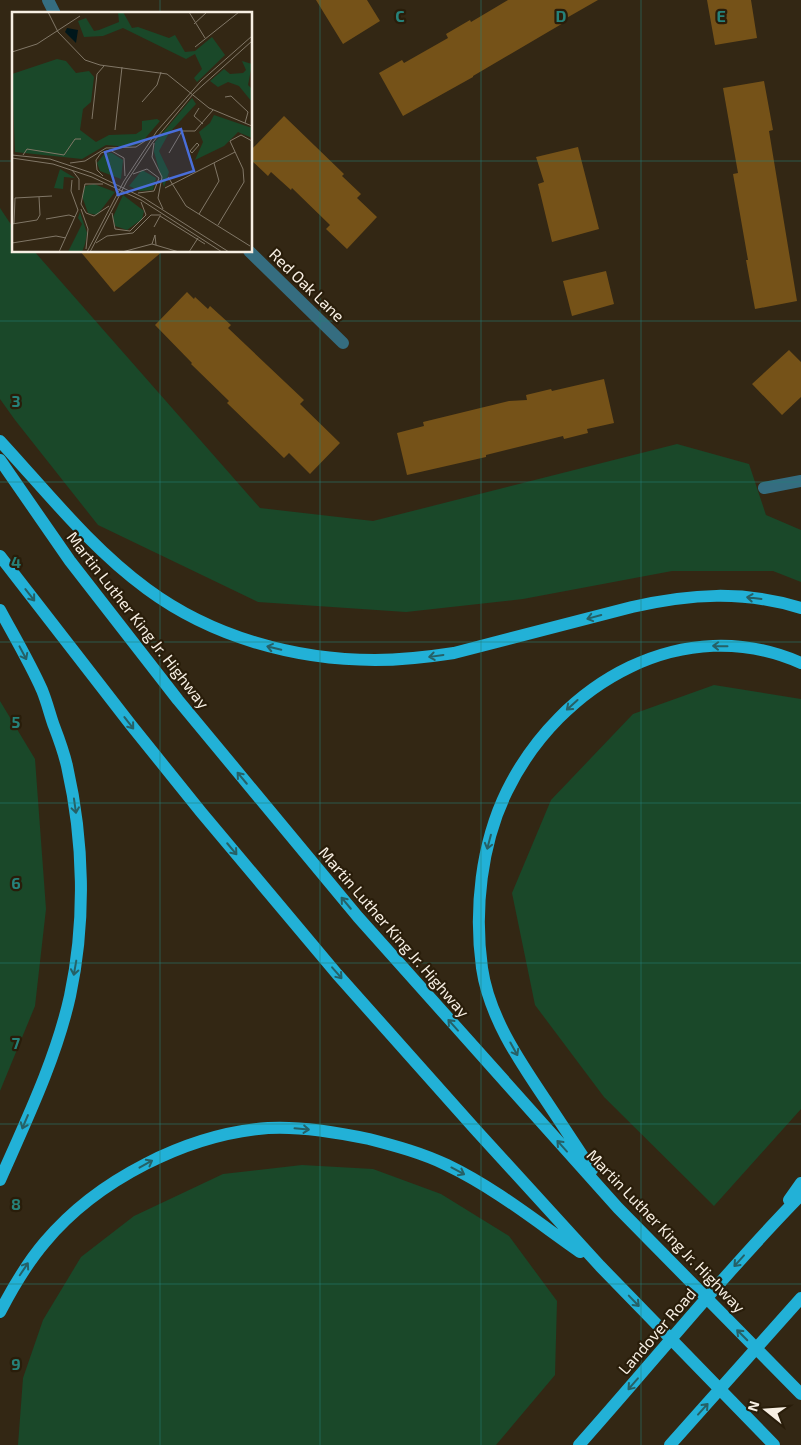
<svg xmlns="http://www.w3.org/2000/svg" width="801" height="1445" font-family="'Exo 2',sans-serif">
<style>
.green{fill:#1a4829}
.building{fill:#755218}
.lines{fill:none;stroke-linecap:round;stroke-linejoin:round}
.street{stroke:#356d80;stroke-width:12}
.primary{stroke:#22b1d7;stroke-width:12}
.oneway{stroke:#266066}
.grid{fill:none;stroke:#26827a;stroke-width:1;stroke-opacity:0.55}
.labels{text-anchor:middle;stroke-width:4.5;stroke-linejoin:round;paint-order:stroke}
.street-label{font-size:16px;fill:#f7efe3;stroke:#291d0a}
.inset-road{fill:none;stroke:#817767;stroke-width:1}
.view{fill:#496eda;fill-opacity:0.15;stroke:#496eda;stroke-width:2.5}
.inset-edge{fill:none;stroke:#f7efe3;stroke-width:2.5}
.grid-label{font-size:16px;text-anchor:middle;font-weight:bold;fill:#26827a;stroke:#291d0a;stroke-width:4.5;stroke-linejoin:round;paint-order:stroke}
</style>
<rect width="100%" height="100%" fill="#332714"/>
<path class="green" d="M 0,208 L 14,229 L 14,251 L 34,251 L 260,508 L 373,521 L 677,444 L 749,464 L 766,515 L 801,530 L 801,582 L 773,571 L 672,571 L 523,599 L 406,612 L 258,602 L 98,525 L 15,420 L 0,399 Z
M 714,685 L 801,699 L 801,1109 L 714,1206 L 604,1097 L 535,1005 L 512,893 L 551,800 L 633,714 Z
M 0,701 L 35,759 L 46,909 L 35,1006 L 0,1091 Z
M 302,1165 L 373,1169 L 441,1194 L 509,1236 L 557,1301 L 555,1375 L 496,1445 L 18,1445 L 23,1378 L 43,1320 L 81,1257 L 134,1216 L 223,1174 Z"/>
<path class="building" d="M 316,0 L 367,0 L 380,21 L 343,44 Z
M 508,0 L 598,0 L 563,20 L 565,22 L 473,76 L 473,77 L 403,116 L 379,73 L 402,60 L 404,63 L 448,38 L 446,34 L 470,20 L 471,22 Z
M 707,0 L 751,0 L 757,38 L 715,45 Z
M 764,81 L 773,130 L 769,131 L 797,301 L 755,309 L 746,260 L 748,260 L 733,174 L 738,173 L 723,88 Z
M 284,116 L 344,174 L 342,176 L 361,194 L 357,198 L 377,217 L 347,249 L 326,229 L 330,225 L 292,188 L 291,190 L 271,172 L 268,176 L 251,160 L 251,150 Z
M 578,147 L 599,229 L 552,242 L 538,184 L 544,182 L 536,157 Z
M 80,251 L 163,251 L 114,292 Z
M 606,271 L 614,304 L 572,316 L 563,281 Z
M 187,292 L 194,299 L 195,297 L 208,309 L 210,306 L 231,325 L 228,328 L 304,400 L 300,404 L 340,443 L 310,474 L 289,453 L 284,458 L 227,403 L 229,401 L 191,364 L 192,363 L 155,325 Z
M 789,350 L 801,362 L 801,397 L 782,415 L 752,384 Z
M 604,379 L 614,423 L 587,429 L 588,433 L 564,439 L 563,436 L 486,455 L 486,457 L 407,475 L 397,433 L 424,426 L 423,422 L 509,401 L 527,400 L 526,395 L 551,389 L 552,391 Z"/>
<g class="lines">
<path class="street" d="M 48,0 L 55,14
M 249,251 L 343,343
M 764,488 L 801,481"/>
<path class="primary" d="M 0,441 C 47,492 91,548 147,589 C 212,637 295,660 375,660 C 402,660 428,657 454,653 L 632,607 C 690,594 743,590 801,608
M 0,460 L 70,561 L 178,700 L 358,917 L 618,1208 L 801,1394
M 0,556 L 131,725 L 201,812 L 337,974 L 475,1129 L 600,1266 L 774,1445
M 0,610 C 14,636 30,663 42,690 C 47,702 50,715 54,726 C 59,739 64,753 67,766 C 84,841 86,921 70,996 C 56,1059 26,1121 0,1180
M 592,1170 C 577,1147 562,1125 547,1102 C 520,1062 489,1017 482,968 C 474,910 481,844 507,791 C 560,683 684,611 801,663
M 789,1200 L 801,1183
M 0,1312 C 13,1287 27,1263 45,1242 C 97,1180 187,1134 268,1128 C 301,1126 336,1132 369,1139 C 396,1146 422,1153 447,1165 C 495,1188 537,1222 580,1252
M 579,1445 C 653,1362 723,1275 801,1195
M 670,1445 L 801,1298"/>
</g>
<defs><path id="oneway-shaft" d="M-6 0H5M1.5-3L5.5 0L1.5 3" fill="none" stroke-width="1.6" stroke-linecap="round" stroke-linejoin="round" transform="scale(1.25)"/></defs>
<g class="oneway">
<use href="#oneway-shaft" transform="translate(30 595) rotate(52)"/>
<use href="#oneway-shaft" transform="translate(754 598) rotate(-173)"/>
<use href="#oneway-shaft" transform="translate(594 617) rotate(165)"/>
<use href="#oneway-shaft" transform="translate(720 646) rotate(-179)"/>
<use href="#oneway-shaft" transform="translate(274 648) rotate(-167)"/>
<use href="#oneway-shaft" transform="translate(23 653) rotate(62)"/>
<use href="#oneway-shaft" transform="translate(436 656) rotate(172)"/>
<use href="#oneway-shaft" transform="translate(572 705) rotate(138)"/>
<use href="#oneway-shaft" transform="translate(129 723) rotate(52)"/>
<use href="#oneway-shaft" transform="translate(242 778) rotate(-130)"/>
<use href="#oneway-shaft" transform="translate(75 806) rotate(82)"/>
<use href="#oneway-shaft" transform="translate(489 842) rotate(105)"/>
<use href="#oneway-shaft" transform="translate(232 849) rotate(50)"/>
<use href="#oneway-shaft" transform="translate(346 903) rotate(-130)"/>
<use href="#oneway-shaft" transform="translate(75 968) rotate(100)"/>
<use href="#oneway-shaft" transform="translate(337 973) rotate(49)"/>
<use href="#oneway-shaft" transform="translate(453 1025) rotate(-132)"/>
<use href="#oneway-shaft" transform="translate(514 1049) rotate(61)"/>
<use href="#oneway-shaft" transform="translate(25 1122) rotate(113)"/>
<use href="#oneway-shaft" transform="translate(302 1129) rotate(5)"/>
<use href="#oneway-shaft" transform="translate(562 1146) rotate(-132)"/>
<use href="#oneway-shaft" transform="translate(146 1164) rotate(-29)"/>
<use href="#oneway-shaft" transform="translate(458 1171) rotate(28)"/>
<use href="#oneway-shaft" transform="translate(739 1261) rotate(132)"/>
<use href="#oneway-shaft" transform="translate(24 1269) rotate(-56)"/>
<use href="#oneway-shaft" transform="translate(634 1301) rotate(46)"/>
<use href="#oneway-shaft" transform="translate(742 1335) rotate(-135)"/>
<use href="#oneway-shaft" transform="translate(633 1384) rotate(131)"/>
<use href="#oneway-shaft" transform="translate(703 1409) rotate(-48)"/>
</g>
<path class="grid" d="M 160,0 L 160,14M 320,0 L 320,1445M 481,0 L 481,1445M 641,0 L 641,1445M 0,161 L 14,161M 251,161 L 801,161M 160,251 L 160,1445M 0,321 L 801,321M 0,482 L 801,482M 0,642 L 801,642M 0,803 L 801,803M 0,963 L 801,963M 0,1124 L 801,1124M 0,1284 L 801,1284"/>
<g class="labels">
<g class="street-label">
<text transform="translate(307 285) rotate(44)" y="6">Red Oak Lane</text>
<text transform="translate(138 620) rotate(52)" y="6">Martin Luther King Jr. Highway</text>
<text transform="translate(394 932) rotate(49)" y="6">Martin Luther King Jr. Highway</text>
<text transform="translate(666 1231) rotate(46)" y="6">Martin Luther King Jr. Highway</text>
<text transform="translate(657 1331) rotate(-49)" y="6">Landover Road</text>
</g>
</g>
<g transform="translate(12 12)">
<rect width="240" height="240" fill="#332714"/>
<path d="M 106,0 L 111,0 L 120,16 L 126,15 L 157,26 L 163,23 L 173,40 L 183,39 L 200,25 L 213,43 L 185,70 L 182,66 L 190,57 L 183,42 L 174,47 L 111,16 L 91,24 L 72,25 L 66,9 L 74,6 L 82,19 L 87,18 L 107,10 ZM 45,47 L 54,49 L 64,61 L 77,59 L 82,65 L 79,90 L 71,97 L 68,118 L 84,130 L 97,123 L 124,122 L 130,118 L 130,109 L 145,107 L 148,109 L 129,131 L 116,135 L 94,133 L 70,147 L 3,140 L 0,62 ZM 230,49 L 240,52 L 236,73 L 240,77 L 240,90 L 227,74 L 216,70 L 206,75 L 198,69 L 212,57 L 218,62 L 231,61 L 234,58 ZM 180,86 L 184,92 L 157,121 L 147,139 L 157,160 L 152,175 L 142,140 L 143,130 ZM 202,103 L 240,116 L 240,126 L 226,120 L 212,134 L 183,148 L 191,130 L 187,120 L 198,111 ZM 93,141 L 100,141 L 111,148 L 109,167 L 88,159 L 85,151 ZM 48,157 L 63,166 L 52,165 L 51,177 L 42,176 ZM 130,158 L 144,166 L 141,178 L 128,179 L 117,174 ZM 82,172 L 103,180 L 85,203 L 76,201 L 70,184 L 73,174 ZM 111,183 L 132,199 L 130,207 L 115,218 L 103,214 L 101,205 ZM 68,200 L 75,221 L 73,232 L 70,240 L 56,240 L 70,212 L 66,206 Z" fill="#1a4829"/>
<path d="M 55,16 L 66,18 L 64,31 L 53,20 Z" fill="#00171b"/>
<path class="inset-road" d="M 36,0 L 46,20 L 73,48 L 88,53 L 155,62 L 197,96 L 240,114M 177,0 L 193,26M 182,12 L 195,0M 183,35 L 227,0M 0,40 L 25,32 L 68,4M 213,85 L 219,84 L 236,100 L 233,111M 130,90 L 145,73 L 149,60M 187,96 L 182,104 L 191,112M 80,107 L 85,62 L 92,54M 103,118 L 110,55M 183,119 L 201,98M 142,131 L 140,145 L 150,165 L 146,186 L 151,197M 185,131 L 187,133 L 180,141 L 178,139 ZM 157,141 L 170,119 L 183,119M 0,143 L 38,147 L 80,161 L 132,186 L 217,240M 11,143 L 15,137 L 52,143 L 63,127 L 69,127M 0,146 L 41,152 L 80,165 L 129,188 L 210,240M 58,151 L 73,149 L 94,136 L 124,135 L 136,127M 60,158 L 67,167 L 67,178M 121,162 L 135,157 L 147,166 L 142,179 L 126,181M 91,164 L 85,158 L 84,148 L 89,141 L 98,138 L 112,146 L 113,164M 156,165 L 174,194 L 238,234M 91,172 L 73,172 L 69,192 L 74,201 L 82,204 L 97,194M 153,176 L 223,140M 69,197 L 76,217 L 74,237M 100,201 L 103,217 L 118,219 L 134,203 L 129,190M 187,202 L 207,169 L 202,151M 34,207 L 57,203 L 63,205M 0,212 L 25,208 L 28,203 L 27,185M 2,212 L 3,186 L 40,184M 206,213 L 232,170 L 231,157 L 218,129 L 229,123 L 240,129M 142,215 L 148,204 L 193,232M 0,231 L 44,224 L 54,226M 84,231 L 95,224 L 121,221 L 139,203 L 149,203M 140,232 L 143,223 L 144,233M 47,240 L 66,198 L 59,179 L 60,168M 75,240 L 112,169 L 145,119 L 189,69 L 240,24M 78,240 L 115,169 L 141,130 L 181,82 L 240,29M 110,240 L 140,232 L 167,240M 177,240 L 186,226"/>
<path class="view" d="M 169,117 L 182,159 L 106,183 L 93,140 Z"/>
<rect width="240" height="240" class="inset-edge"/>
</g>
<g class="grid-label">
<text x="400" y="22">C</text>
<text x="561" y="22">D</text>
<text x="721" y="22">E</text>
<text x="16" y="407">3</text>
<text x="16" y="568">4</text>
<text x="16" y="728">5</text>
<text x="16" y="889">6</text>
<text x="16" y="1049">7</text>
<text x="16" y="1210">8</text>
<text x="16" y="1370">9</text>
</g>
<g transform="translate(766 1410) rotate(287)" stroke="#291d0a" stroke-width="4" paint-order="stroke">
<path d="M0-4L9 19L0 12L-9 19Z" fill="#f7efe3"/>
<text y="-8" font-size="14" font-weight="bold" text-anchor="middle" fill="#f7efe3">N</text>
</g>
</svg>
